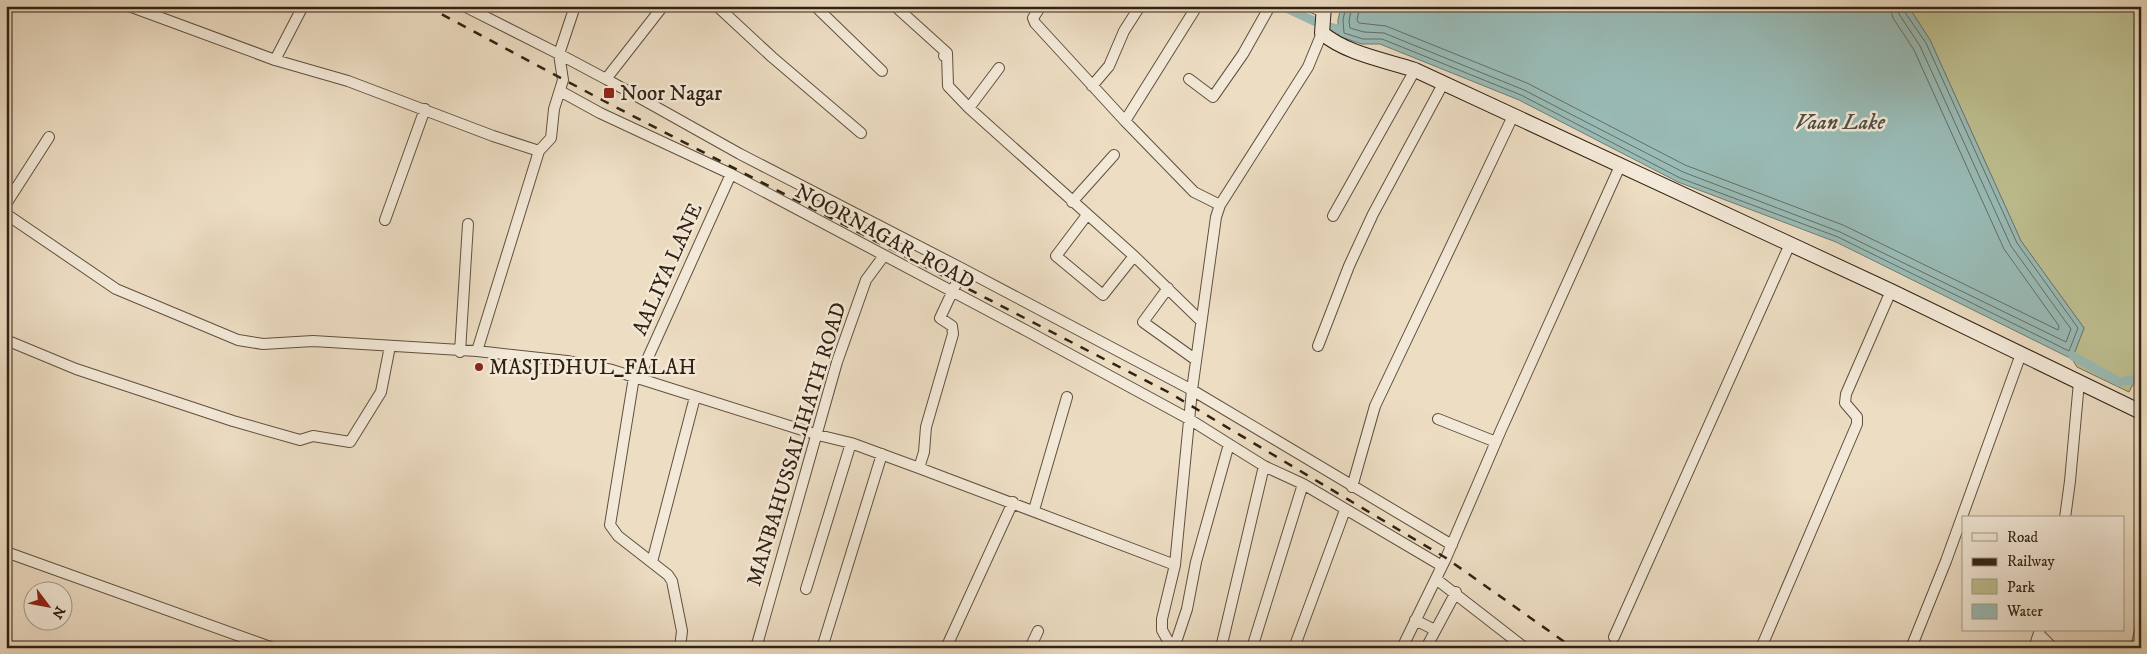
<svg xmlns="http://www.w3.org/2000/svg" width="2147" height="654" font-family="'IM FELL DW Pica',serif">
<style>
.green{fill:#bebf90;stroke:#777051}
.water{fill:#99bbb6;stroke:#6f7d74}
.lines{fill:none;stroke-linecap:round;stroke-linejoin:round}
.shore{stroke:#646e64;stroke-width:1}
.canal{stroke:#99bbb6;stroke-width:9}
.street-casing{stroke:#5f503e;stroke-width:12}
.secondary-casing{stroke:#302112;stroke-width:16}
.street{stroke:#f3e9d8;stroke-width:10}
.secondary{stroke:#f3e9d8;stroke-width:14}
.rail{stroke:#302112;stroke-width:2.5;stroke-dasharray:9 9;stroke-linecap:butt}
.poi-dot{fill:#8f2418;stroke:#f3e9d8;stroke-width:2}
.labels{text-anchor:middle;stroke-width:5;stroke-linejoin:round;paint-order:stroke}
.poi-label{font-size:21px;fill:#302112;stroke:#f3e9d8;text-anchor:start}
.street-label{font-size:21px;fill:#302112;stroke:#f3e9d8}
.water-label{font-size:22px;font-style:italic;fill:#504f43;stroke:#f3e9d8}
</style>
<rect width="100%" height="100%" fill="#edddc3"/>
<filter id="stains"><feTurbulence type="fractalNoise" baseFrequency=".004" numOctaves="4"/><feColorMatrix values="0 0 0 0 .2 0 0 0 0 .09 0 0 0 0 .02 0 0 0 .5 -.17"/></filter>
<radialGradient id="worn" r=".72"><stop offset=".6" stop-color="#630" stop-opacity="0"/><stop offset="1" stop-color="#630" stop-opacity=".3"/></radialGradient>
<path class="green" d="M 1908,6 L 2141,6 L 2141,368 L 2129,392 L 2077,367 L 2072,359 L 2084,328 L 2021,241 L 1930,40 Z"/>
<path class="water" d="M 1341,6 L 1908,6 L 1930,40 L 2021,241 L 2084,328 L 2072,359 L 1836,242 L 1678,182 L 1519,100 L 1380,44 L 1362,44 L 1338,36 L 1338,20 Z"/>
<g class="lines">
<path class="shore" d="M 1346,6 L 1343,20 L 1344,33 L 1363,39 L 1382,39 L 1521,95 L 1680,178 L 1838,237 L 2069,351 L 2078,328 L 2017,243 L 1926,43 L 1904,11 L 1904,6
M 1352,6 L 1349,21 L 1350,28 L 1364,32 L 1384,33 L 1524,90 L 1683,172 L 1840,232 L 2066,342 L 2071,329 L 2011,246 L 1920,46 L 1899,14 L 1897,6
M 1360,6 L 1357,20 L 1359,23 L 1386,26 L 1527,83 L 1685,165 L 1843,225 L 2058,330 L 2059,326 L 2004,249 L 1914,50 L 1893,18 L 1890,6"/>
<path class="canal" d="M 1282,6 L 1316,22
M 1330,27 L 1338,29
M 2073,356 L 2119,382 L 2138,379"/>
<g class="street-casing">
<path id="street" d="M 129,6 L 275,60 L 348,81 L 493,136 L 539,151
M 464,6 L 559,54 L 563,80 L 554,109 L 551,138 L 539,151 L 477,351
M 575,6 L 559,54 L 606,79 L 663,6
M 717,6 L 772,57 L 861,133
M 815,6 L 882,71
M 895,6 L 947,53
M 1041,6 L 1033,18 L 1035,23 L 1125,121 L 1194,192 L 1220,205
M 1309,6 L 1324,12
M 944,56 L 947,53 L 948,86 L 969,108
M 275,60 L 303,6
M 999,68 L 969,108 L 1134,256 L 1201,321
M 606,79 L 740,154 L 963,269 L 1192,390 L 1452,545
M 1189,79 L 1213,97 L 1243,54 L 1270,6
M 1092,86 L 1109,66 L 1124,31 L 1140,6
M 560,91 L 600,113 L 731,174 L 1027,331 L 1189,419 L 1264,466 L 1303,484 L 1442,566
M 1125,121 L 1197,6
M 1072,202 L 1114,155
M 6,204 L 49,137
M 6,214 L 116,289 L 238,340 L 263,344 L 313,341 L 477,351 L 567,361 L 612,370 L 818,435 L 851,443 L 919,468 L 1175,565
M 1087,215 L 1056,256 L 1103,295 L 1134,256
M 1333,216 L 1415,70
M 385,220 L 425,109
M 1168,288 L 1143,322 L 1196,360
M 6,340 L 76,369 L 233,421 L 300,440 L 313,436 L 350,442 L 381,392 L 390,346
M 1318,346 L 1349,266 L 1373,214 L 1443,84
M 460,352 L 468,224
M 1438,419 L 1496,442
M 919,468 L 924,452 L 926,427 L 953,334 L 952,326 L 940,318 L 963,269
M 1352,487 L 1375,406 L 1513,116
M 1034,510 L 1067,397
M 2065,518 L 2070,481 L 2079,382
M 6,552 L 273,648
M 652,562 L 695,397
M 1436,579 L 1525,648
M 806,589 L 851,443
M 1415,620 L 1435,630
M 2039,634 L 2053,648
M 1614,637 L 1790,244
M 680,648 L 682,631 L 672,581 L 668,575 L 618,536 L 610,525 L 634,377 L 641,373 L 731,174
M 756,648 L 837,362 L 866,280 L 883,257
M 822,648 L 882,454
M 946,648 L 1013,502
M 1030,648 L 1038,631
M 1172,648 L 1162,630 L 1162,619 L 1175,565 L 1192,390 L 1216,217 L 1220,205 L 1308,67 L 1322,33
M 1174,648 L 1187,609 L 1196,562 L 1229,444
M 1221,648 L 1264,466
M 1252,648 L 1303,484
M 1294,648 L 1345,510
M 1402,648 L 1446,558 L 1501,430 L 1620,166
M 1426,648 L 1456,592
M 1761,648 L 1857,424 L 1857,417 L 1845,403 L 1846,394 L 1891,291
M 1911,648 L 1946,561 L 2021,354
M 2034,648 L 2040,630
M 2136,648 L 2141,627"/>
</g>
<g class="secondary-casing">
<path id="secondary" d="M 1324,6 L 1322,33 C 1347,54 1385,60 1415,70 L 1891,291 L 2141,412"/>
</g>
<use href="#street" class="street"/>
<use href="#secondary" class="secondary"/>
<path class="rail" d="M 426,6 L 604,101 L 1168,392 L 1446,558 L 1573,648"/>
</g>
<g class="poi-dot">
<rect x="603" y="87" width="12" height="12" rx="2.5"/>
<circle cx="479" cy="367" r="5"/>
</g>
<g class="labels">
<g class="poi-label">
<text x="620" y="100">Noor Nagar</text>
<text x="489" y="374">MASJIDHUL_FALAH</text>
</g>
<g class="street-label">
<text transform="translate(885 236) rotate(28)" y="7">NOORNAGAR_ROAD</text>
<text transform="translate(667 269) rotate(-66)" y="7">AALIYA LANE</text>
<text transform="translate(796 444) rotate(-73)" y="7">MANBAHUSSALIHATH ROAD</text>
</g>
<g class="water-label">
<text x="1840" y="129">Vaan Lake</text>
</g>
</g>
<rect width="2147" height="654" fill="none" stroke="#edddc3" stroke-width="25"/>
<rect x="8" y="8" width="2132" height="639" fill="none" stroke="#302112" stroke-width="2.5"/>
<rect x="12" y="12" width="2122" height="629" fill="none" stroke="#302112"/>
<rect x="1962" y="516" width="162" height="115" fill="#f3e9d8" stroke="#a59989"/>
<rect x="1972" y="533" width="25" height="8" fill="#f3e9d8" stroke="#a59989"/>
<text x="2007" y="542" font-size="15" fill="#302112">Road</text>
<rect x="1972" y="558" width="25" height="8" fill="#302112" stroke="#a59989"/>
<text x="2007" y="566" font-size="15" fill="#302112">Railway</text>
<rect x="1972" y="579" width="25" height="15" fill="#bebf90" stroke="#a59989"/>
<text x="2007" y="592" font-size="15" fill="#302112">Park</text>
<rect x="1972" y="604" width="25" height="15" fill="#99bbb6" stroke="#a59989"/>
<text x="2007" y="616" font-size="15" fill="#302112">Water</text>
<g transform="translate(48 606) rotate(122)"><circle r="24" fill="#f3e9d8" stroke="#a59989"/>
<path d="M0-4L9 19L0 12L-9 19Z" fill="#8f2418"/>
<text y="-8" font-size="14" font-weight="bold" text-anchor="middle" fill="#302112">N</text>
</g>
<rect width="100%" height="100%" filter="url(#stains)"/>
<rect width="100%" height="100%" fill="url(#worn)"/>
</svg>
